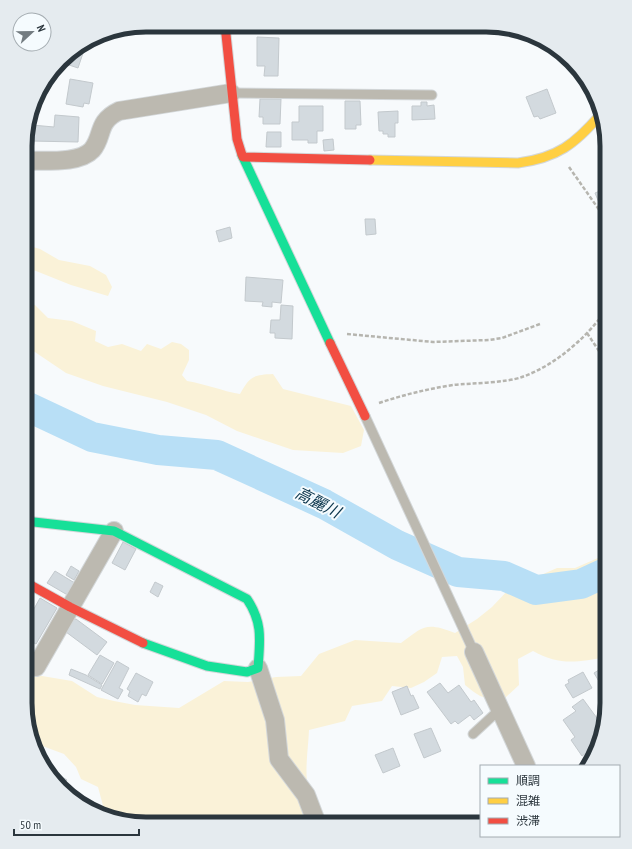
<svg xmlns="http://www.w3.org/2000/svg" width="632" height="849" font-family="'PT Sans Narrow','Noto Sans JP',sans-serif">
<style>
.green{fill:#faf2d8}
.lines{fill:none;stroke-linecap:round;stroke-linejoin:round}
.river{stroke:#b8dff6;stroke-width:30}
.building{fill:#d3dadf;stroke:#c3c9cd}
.lane-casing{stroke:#d3d7d9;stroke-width:11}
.street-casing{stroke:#d3d7d9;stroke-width:20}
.fast-casing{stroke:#d3d7d9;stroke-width:11}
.slow-casing{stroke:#d3d7d9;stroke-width:11}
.jam-casing{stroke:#d3d7d9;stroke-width:11}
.path{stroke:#b6b5af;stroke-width:2.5;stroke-dasharray:4 2;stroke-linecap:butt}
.lane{stroke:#bcb9b0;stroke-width:9}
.street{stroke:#bcb9b0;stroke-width:18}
.fast{stroke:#16e098;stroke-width:9}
.slow{stroke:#ffcf43;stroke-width:9}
.jam{stroke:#f24e42;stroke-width:9}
.labels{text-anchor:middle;stroke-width:4;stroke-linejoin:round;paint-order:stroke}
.water-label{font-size:16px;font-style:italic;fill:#09344b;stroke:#f5fbfe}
.rim{fill:none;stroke:#2b363d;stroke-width:5}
</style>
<rect width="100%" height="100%" fill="#f7fafc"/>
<path class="green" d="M 26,245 L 40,249 L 59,260 L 90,266 L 106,275 L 112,287 L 108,296 L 71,285 L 26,267 Z
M 26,303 L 35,305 L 48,318 L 72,321 L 96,331 L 95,341 L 108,347 L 122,344 L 141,351 L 147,344 L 161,349 L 172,342 L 181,344 L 189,350 L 189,360 L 182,375 L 187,381 C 206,384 222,391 240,394 C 250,376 253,375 273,374 L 283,389 L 351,406 L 364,430 L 361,446 L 343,453 L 293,450 L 237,431 L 206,415 L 167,402 L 103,386 L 66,373 L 26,346 Z
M 607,554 L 607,657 C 577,662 560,666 533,651 L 518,659 L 519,685 L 505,698 C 484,700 481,698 465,685 L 463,667 L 457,656 L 442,657 L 437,673 L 424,682 L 411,688 L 392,686 L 382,701 L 352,706 L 345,721 L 309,730 C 308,757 300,790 319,812 C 323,816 329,820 334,824 L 130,823 L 105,813 L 98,787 L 81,779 L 76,767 L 64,754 L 37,744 L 35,745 L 25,704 L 25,675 L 42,676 L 72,681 L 97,697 L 114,701 L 135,705 L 179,708 L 224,681 L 248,682 L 276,677 L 301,676 L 319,654 L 355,640 L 401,643 C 424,626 426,622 455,633 L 477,619 L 492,607 L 511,587 L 526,578 L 541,575 L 557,568 L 575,568 Z"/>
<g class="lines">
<path class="river" d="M 26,406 L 92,437 L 158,450 L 217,455 L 324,504 L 397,545 L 458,572 L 504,576 L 536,590 L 581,584 L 607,572"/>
</g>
<path class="building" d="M 288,25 L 298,25 L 299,28 L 288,29 Z
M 257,37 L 279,38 L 278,76 L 264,76 L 265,66 L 257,66 Z
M 78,48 L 84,50 L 78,68 L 63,63 L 66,55 Z
M 60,62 L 56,75 L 51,74 Z
M 70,79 L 93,83 L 89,104 L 84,103 L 83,107 L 66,104 Z
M 547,89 L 556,113 L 540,119 L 538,116 L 534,117 L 526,97 Z
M 260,99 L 281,99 L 280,124 L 263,124 L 263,117 L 259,117 Z
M 345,101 L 360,101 L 361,125 L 356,125 L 356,129 L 345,129 Z
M 421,102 L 427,102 L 427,106 L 434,105 L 435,119 L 412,120 L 412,106 L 421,106 Z
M 299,106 L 323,106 L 323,131 L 317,131 L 317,143 L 308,143 L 308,140 L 292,140 L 292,122 L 299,122 Z
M 398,111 L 398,123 L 395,123 L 395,137 L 388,137 L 388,134 L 383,134 L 383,131 L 379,131 L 378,112 Z
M 55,115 L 79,117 L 78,142 L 31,141 L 32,125 L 54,127 Z
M 267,132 L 281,132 L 281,147 L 266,147 Z
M 333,139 L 334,150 L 324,151 L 323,140 Z
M 607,188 L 607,213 L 604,204 L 600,205 L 595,193 Z
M 365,219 L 375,219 L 376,234 L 366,235 Z
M 230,227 L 232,238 L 219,242 L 216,231 Z
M 246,277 L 283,280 L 281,303 L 272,302 L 272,307 L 262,306 L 263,302 L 245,301 Z
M 281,305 L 293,306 L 292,339 L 275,338 L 275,333 L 270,333 L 271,320 L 280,320 Z
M 123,542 L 136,549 L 125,570 L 112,563 Z
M 71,566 L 79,571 L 74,580 L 66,575 Z
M 55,571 L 78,585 L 71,597 L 47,583 Z
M 155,582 L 163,586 L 158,597 L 150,592 Z
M 40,598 L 57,608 L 36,644 L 25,638 L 25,625 Z
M 76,619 L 107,642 L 97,655 L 62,629 L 68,621 Z
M 100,655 L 114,663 L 102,684 L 88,675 Z
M 117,661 L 129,668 L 119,688 L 123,690 L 118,699 L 101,690 Z
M 607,665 L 607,695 L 594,673 Z
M 71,669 L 86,675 L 102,685 L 100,689 L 69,675 Z
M 583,672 L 592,688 L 573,698 L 565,685 L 569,683 L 568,680 Z
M 136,673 L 153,682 L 146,696 L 142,694 L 138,702 L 128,696 L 130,691 L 127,689 Z
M 440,683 L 448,693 L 459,685 L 471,702 L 474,700 L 483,713 L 474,720 L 470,715 L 458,724 L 455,721 L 451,724 L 427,692 Z
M 407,686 L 411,696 L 413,695 L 419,708 L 401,715 L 392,692 Z
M 583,699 L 602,725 L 595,747 L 582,756 L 571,740 L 575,737 L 563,720 L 576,711 L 572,707 Z
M 431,728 L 441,751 L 424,758 L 414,734 Z
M 393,748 L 400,766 L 383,773 L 375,755 Z
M 46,767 L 67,780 L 63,786 Z
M 77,795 L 94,804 L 91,808 L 78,804 L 75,799 Z"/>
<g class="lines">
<g class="lane-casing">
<path id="lane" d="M 232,93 L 432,95
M 365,416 L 474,652
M 473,734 L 499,710"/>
</g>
<g class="street-casing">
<path id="street" d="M 26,161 C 44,160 79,164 92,150 C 104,136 96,122 119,111 L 231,93
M 474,652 L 526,766
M 25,662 L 36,667 L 114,531
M 258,668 L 275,720 L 279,759 L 306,795 L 317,824"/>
</g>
<g class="fast-casing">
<path id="fast" d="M 242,155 L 330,343
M 25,521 L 114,531 L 247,599 C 263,623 260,640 258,668 L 247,672 L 207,666 L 143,643"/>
</g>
<g class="slow-casing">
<path id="slow" d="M 370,160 L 518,163 C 557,158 575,144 600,115"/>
</g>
<g class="jam-casing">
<path id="jam" d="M 225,25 L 237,139 L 242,155
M 243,157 L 370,160
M 330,343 L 365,416
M 25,582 L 70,607 L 143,643"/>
</g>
<path class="path" d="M 578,71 L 585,89 L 592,99
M 569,167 L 607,221
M 587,333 L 607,363
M 347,334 L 433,342 L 489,340 L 502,338 L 540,324
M 379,403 C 403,395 427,389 453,385 C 471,383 506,383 522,377 C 556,365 586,338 607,309"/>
<use href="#lane" class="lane"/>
<use href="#street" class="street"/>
<use href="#fast" class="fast"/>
<use href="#slow" class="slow"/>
<use href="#jam" class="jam"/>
</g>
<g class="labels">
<g class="water-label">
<text transform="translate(318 502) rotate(27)" y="6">高麗川</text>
</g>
</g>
<path d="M0 0H632V849H0ZM146 32H486A114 114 0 0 1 600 146V703A114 114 0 0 1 486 817H146A114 114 0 0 1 32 703V146A114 114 0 0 1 146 32Z" fill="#e5ebef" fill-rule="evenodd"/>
<path class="rim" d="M146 32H486A114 114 0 0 1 600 146V703A114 114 0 0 1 486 817H146A114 114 0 0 1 32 703V146A114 114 0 0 1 146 32Z"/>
<rect x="480" y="765" width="140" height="72" fill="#f5fbfe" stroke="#a4acb1"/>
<rect x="488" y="778" width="20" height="6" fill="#16e098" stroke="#a4acb1"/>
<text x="516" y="785" font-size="12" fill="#2b363d">順調</text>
<rect x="488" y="798" width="20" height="6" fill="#ffcf43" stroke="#a4acb1"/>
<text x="516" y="805" font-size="12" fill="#2b363d">混雑</text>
<rect x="488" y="818" width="20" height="6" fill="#f24e42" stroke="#a4acb1"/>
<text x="516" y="825" font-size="12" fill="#2b363d">渋滞</text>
<g transform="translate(32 32) rotate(68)"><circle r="19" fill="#f5fbfe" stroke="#a4acb1"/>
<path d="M0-3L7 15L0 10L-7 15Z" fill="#727b80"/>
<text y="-6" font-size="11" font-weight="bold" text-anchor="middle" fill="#2b363d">N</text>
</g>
<path d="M14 829v6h125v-6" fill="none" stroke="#2b363d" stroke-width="2"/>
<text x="20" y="829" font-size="12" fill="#2b363d" stroke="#f5fbfe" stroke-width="3" paint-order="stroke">50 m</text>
</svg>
